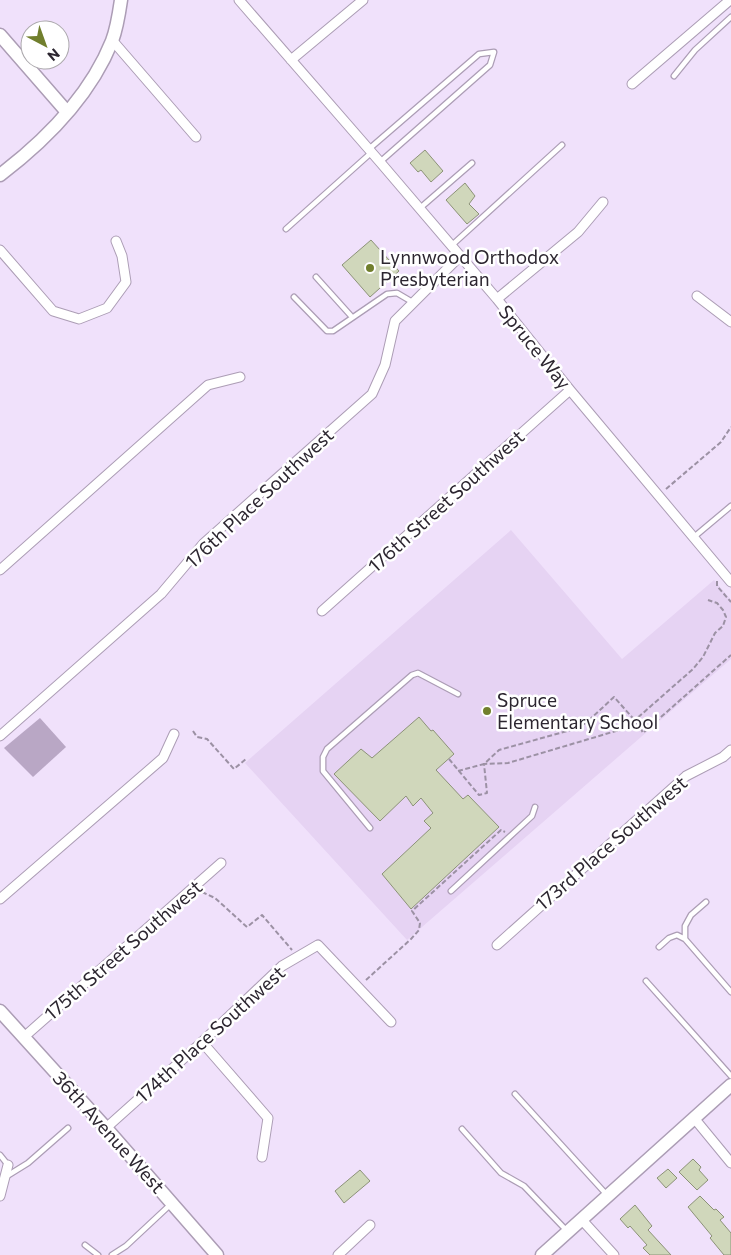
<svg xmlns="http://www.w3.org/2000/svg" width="731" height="1255" font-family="Commissioner,sans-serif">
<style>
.built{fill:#e6d3f3}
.forest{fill:#b9a7c5}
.building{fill:#d0d7bb;stroke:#8c9278}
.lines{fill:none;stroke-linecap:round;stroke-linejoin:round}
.lane-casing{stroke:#ac9db5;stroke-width:7}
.street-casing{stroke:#ac9db5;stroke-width:11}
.secondary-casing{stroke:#ac9db5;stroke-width:15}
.path{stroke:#9c91a4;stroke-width:2;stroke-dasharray:5 2.5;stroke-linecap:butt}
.lane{stroke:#fff;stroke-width:4.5}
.street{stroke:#fff;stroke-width:9}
.secondary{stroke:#fff;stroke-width:12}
.poi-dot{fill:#717f2d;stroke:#fff;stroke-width:2}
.labels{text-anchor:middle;stroke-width:5;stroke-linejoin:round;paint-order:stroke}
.poi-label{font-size:19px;fill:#2c2630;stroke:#fff;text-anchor:start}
.street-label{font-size:19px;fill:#2c2630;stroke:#fff}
</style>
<rect width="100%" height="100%" fill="#f0e1fb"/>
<path class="built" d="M 511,530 L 622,659 L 714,580 L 731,600 L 731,659 L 407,940 L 245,763 Z"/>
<path class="forest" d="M 40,718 L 66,747 L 33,777 L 4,748 Z"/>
<path class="building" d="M 425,150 L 443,171 L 431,182 L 421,170 L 418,172 L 410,163 Z
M 465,183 L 475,196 L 469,204 L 479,214 L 467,224 L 446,200 Z
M 371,240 L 399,271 L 370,297 L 342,265 Z
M 419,717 L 431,731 L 433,730 L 454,754 L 436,770 L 463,799 L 468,795 L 499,827 L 411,909 L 382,874 L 431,828 L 424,821 L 433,813 L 421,798 L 413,806 L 406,796 L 380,821 L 334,774 L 361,749 L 372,758 Z
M 693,1159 L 701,1167 L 699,1170 L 708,1180 L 697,1190 L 679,1172 Z
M 668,1169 L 677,1178 L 666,1188 L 657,1178 Z
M 360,1170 L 370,1181 L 344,1203 L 335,1191 Z
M 700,1196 L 714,1210 L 716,1209 L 724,1217 L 720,1220 L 731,1233 L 731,1255 L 724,1255 L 710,1238 L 712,1236 L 688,1207 Z
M 635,1205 L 652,1226 L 648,1230 L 671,1255 L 650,1255 L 643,1248 L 647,1245 L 630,1226 L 628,1228 L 620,1219 Z"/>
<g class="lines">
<g class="lane-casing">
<path id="lane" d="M 674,76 L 695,50 L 731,17
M 369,149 L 479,54 L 494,52 L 490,65 L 380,162
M 419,209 L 472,163
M 286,229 L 372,152
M 451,246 L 562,145
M 316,277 L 352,317
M 294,297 L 327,331 L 333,331 L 387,294 L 397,293 L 414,303
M 694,537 L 731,506
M 370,828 L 323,771 L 323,757 L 327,749 L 412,675 L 418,673 L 458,694
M 451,891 L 532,816 L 535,807
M 706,902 L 691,915 L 685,926 L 685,939 L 731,992
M 659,947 L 669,938 L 677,935 L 685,939
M 646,981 L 731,1076
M 515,1094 L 607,1195
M 462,1129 L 501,1173 L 524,1186 L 567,1231
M 0,1155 L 8,1165
M 7,1176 L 28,1163 L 68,1128
M 85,1245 L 98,1255
M 112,1255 L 126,1246 L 171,1204"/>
</g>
<g class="street-casing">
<path id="street" d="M 239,0 L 380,162 L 497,299 L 570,390 L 731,582
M 112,40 L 196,137
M 291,60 L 363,0
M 632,84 L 730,0
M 0,250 L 53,311 L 79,319 L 107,308 L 126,282 L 122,256 L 116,241
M 697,296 L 731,322
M 497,299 L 578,232 L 603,202
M 0,570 L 208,385 L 240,377
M 322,611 L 570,390
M 0,736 L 161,594 L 204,543 L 372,394 L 385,365 L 395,321 L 460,256
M 0,899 L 163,758 L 174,734
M 497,945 L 686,776 L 723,757 L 731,750
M 24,1037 L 221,863
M 202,1042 L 268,1118 L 262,1157
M 694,1118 L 731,1163
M 106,1128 L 202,1042 L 282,966 L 318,945 L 391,1022
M 0,1196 L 8,1165
M 582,1220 L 614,1255
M 338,1255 L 370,1225"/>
</g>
<g class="secondary-casing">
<path id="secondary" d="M 0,35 L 67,112
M 0,175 C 46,140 90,96 112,41 C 117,28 119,14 121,0
M 0,1011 L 106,1128 L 217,1255
M 542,1255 L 731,1085"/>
</g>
<path class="path" d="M 666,489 L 721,442 L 731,427
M 717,581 L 717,586 L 731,602
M 193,731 L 197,737 L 207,739 L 234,769 L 246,759
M 449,759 L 479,795 L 487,793 L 484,764 L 508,763 L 626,728 L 693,669 L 703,657 L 715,633 L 723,626 L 726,617 L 723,610 L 717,603 L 708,600
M 458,771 L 484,764 L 499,750 L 578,728 L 587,722 L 614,697 L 639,725 L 643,733 L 731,655
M 202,892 L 215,898 L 247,927 L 262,915 L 292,950
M 366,980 L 411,939 L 419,930 L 420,923 L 412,911 L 501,830 L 505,832"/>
<use href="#lane" class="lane"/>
<use href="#street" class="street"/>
<use href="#secondary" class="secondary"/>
</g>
<g class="poi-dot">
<circle cx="370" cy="268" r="5"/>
<circle cx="487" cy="711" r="5"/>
</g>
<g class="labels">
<g class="poi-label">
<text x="380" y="264">Lynnwood Orthodox<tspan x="380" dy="22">Presbyterian</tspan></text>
<text x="497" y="707">Spruce<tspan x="497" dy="22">Elementary School</tspan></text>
</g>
<g class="street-label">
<text transform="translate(535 347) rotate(51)" y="7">Spruce Way</text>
<text transform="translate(259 498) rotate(-43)" y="7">176th Place Southwest</text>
<text transform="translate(446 501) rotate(-42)" y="7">176th Street Southwest</text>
<text transform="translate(611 843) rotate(-41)" y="7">173rd Place Southwest</text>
<text transform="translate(123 950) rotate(-41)" y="7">175th Street Southwest</text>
<text transform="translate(210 1034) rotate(-42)" y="7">174th Place Southwest</text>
<text transform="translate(109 1132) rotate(48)" y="7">36th Avenue West</text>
</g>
</g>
<g transform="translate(45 45) rotate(139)"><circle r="24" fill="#ffffff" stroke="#aba8ac"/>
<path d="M0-4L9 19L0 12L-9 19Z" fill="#717f2d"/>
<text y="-8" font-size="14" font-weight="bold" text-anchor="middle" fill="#2c2630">N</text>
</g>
</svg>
